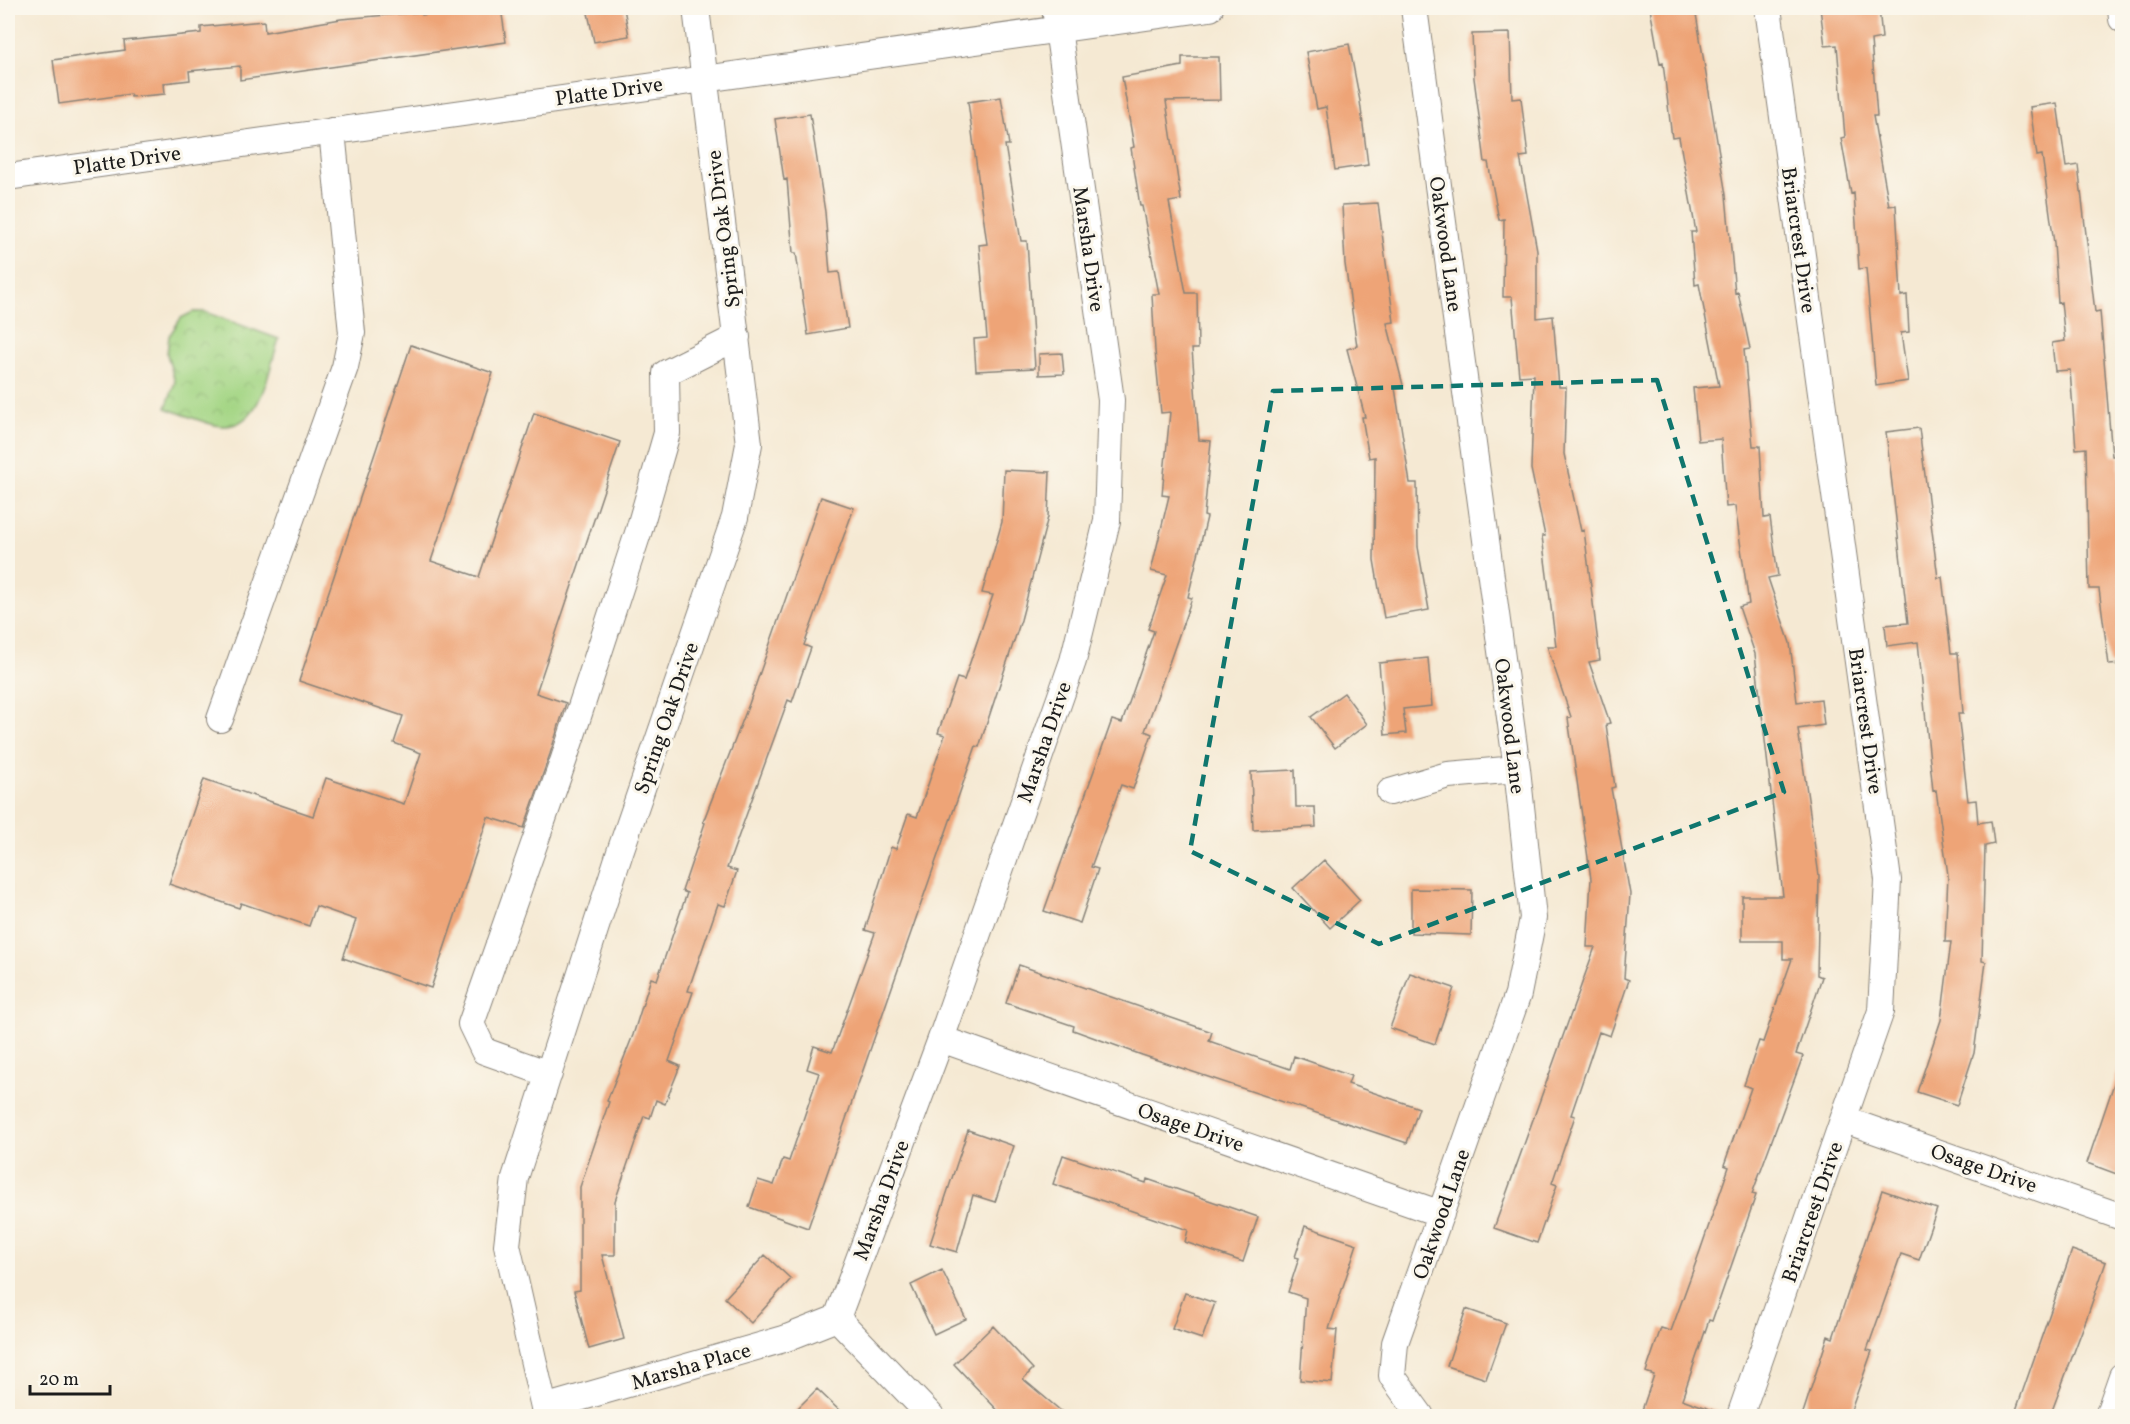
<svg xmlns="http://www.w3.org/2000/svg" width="2130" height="1424" font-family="Vollkorn,serif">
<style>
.park{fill:url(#park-crowns);stroke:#607950;stroke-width:1.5}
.building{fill:#eea477}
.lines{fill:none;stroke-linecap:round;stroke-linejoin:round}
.minor-casing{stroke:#888278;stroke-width:28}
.minor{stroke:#fff;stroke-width:26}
.marked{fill:none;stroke:#0f766e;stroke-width:4.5;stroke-dasharray:12 8;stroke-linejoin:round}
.labels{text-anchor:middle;stroke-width:6;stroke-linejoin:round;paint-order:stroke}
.street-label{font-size:21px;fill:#1c1c1c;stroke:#fbf7ec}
</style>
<defs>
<pattern id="park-crowns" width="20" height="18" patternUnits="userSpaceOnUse" patternTransform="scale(1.5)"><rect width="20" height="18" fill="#a4d685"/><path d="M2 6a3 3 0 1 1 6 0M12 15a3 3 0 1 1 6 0" fill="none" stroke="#8db772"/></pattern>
</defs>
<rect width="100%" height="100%" fill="#fbf7ec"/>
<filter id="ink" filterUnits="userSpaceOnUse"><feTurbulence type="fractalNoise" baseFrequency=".0167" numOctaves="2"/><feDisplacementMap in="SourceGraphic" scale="12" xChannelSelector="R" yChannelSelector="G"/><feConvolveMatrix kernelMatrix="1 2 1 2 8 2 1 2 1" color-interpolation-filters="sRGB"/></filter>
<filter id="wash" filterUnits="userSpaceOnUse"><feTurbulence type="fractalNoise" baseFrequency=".008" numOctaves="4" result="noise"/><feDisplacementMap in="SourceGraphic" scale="24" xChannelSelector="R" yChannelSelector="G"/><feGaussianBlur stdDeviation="1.35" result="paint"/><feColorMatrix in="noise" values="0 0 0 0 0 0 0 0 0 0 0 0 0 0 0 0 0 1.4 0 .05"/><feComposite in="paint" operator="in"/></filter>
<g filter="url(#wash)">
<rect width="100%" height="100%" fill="#f5e9d3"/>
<path class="park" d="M 193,312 L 205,312 L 279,339 C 268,371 261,435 215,425 C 199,421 182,414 166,408 L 175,382 L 167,354 L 169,336 L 181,318 Z"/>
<g id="blocks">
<path class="building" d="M 482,8 L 501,8 L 506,42 L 240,80 L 240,66 L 189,71 L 190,80 L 164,83 L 165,94 L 131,97 L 130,94 L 59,104 L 53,60 L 125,50 L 124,41 L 201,33 L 201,27 L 264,21 L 265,32 L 341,19 L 422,12 L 422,15 Z
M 587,8 L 624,8 L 629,36 L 594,42 Z
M 1650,8 L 1695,8 L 1726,195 L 1735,293 L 1738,292 L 1750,349 L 1744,350 L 1753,446 L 1760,446 L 1764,518 L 1770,517 L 1778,576 L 1768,578 L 1790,643 L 1797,702 L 1821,699 L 1824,725 L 1798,729 L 1819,876 L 1817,975 L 1822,977 L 1796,1054 L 1803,1056 L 1752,1194 L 1756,1195 L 1712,1321 L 1709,1320 L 1682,1399 L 1721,1413 L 1720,1416 L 1640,1416 L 1654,1375 L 1646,1372 L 1661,1328 L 1671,1331 L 1700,1251 L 1729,1167 L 1724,1165 L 1751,1088 L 1744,1085 L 1759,1041 L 1763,1042 L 1792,959 L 1783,959 L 1783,941 L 1742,941 L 1742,896 L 1783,896 L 1755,654 L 1739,607 L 1749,604 L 1735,506 L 1726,507 L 1721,439 L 1698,441 L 1693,388 L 1719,386 L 1699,284 L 1695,285 L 1691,232 L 1696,232 L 1679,137 L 1672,138 L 1663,63 L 1660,64 Z
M 1820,8 L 1879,8 L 1882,38 L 1871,40 L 1877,116 L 1873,116 L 1889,206 L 1896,205 L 1901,296 L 1907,295 L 1909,332 L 1901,333 L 1908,381 L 1876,386 L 1866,268 L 1859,269 L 1854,193 L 1851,194 L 1841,138 L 1845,137 L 1837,45 L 1825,46 Z
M 1510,33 L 1512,99 L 1521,98 L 1528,156 L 1520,157 L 1537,250 L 1537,318 L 1553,316 L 1559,387 L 1566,387 L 1564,454 L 1581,531 L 1584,530 L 1600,660 L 1589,662 L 1610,723 L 1606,724 L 1615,787 L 1611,788 L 1630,894 L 1624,978 L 1629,980 L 1610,1036 L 1599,1032 L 1571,1115 L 1575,1116 L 1552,1183 L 1557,1185 L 1537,1243 L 1494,1228 L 1595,947 L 1587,947 L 1591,879 L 1568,718 L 1571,717 L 1547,646 L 1556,646 L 1542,536 L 1545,536 L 1531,469 L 1534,375 L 1519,376 L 1512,297 L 1503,297 L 1504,219 L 1499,220 L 1488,162 L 1485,162 L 1474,78 L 1472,34 Z
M 1349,44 L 1360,101 L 1368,165 L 1335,170 L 1326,107 L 1317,109 L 1306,52 Z
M 1182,57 L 1219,57 L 1220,100 L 1166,101 L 1181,200 L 1169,202 L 1186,293 L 1197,293 L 1198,349 L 1192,349 L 1199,440 L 1211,441 L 1204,516 L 1207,517 L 1188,597 L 1192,598 L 1145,731 L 1152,734 L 1133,789 L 1121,785 L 1091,867 L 1098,869 L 1080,923 L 1044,911 L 1112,720 L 1122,723 L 1154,631 L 1148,629 L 1167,575 L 1151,571 L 1169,496 L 1162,495 L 1170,412 L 1161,413 L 1155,351 L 1152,294 L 1159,294 L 1142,206 L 1140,206 L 1131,148 L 1134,147 L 1122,77 L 1182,66 Z
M 1001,97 L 1009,145 L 1005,145 L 1021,241 L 1027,241 L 1035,368 L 976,371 L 974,339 L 987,338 L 979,245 L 987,244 L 968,102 Z
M 2057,103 L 2066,167 L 2078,165 L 2095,312 L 2100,311 L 2112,456 L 2119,456 L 2122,664 L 2109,665 L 2099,589 L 2089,589 L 2086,448 L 2076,449 L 2070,370 L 2055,371 L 2052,343 L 2065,341 L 2061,302 L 2058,303 L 2054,243 L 2042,155 L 2037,156 L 2030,107 Z
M 810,114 L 825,212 L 830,273 L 839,272 L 848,328 L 808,335 L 796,253 L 793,253 L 787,179 L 784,180 L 775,119 Z
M 1378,203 L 1394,322 L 1387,323 L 1403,385 L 1395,388 L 1410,483 L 1417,483 L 1418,547 L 1429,610 L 1384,618 L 1374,560 L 1375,457 L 1369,458 L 1362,417 L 1365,417 L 1347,349 L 1357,346 L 1345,264 L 1342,205 Z
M 411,345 L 493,373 L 431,561 L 479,577 L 534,413 L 620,442 L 536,693 L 566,703 L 550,754 L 524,828 L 488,817 L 431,988 L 343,958 L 356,920 L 316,906 L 309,926 L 241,903 L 239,908 L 169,884 L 204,779 L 313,816 L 326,778 L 404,804 L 421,753 L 394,743 L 403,716 L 299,681 Z
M 1062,353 L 1064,374 L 1039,375 L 1039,354 Z
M 1919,428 L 1938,578 L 1942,577 L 1951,653 L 1958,653 L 1963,713 L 1958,713 L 1968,801 L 1976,800 L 1978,823 L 1991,821 L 1994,844 L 1985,846 L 1982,961 L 1986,962 L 1974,1053 L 1957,1105 L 1917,1092 L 1941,1020 L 1951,942 L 1945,942 L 1948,875 L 1936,790 L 1933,791 L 1918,642 L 1887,646 L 1885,625 L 1908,623 L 1886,432 Z
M 1004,470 L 1050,472 L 1048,517 L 1021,620 L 979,747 L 976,746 L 808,1228 L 749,1207 L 758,1180 L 774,1185 L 783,1159 L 789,1161 L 819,1073 L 807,1069 L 814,1046 L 832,1052 L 875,933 L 865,930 L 891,847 L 896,849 L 908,814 L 917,817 L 945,735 L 938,733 L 957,678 L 964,680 L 993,595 L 982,593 L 1002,522 Z
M 821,497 L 854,508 L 804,645 L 811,648 L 792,702 L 788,700 L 727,868 L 737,871 L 725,906 L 718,904 L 688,991 L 693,992 L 669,1061 L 680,1066 L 665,1104 L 656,1100 L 650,1118 L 644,1116 L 615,1201 L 615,1255 L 602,1255 L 624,1339 L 589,1349 L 574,1291 L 580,1290 L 580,1187 L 609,1102 L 607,1101 L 633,1035 L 651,978 L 657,980 L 687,893 L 682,891 L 705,823 L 703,822 L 749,704 Z
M 1428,658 L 1432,706 L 1403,709 L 1406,733 L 1385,735 L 1379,663 Z
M 1344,693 L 1367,724 L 1335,748 L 1311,717 Z
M 1295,770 L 1296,807 L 1315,807 L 1316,827 L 1253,830 L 1251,772 Z
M 1324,860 L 1360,900 L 1330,928 L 1293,888 Z
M 1411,889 L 1472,890 L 1471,935 L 1411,933 Z
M 1019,965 L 1212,1032 L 1209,1041 L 1290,1069 L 1294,1056 L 1351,1076 L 1348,1084 L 1419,1108 L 1407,1143 L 1142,1055 L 1073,1030 L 1074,1026 L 1006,1003 Z
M 1410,973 L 1454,988 L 1435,1044 L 1390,1028 Z
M 2119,1069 L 2122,1070 L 2122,1176 L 2087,1163 Z
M 968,1130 L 1014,1146 L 995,1202 L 973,1195 L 957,1252 L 930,1244 Z
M 1063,1155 L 1146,1183 L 1147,1179 L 1258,1217 L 1243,1262 L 1185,1242 L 1188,1230 L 1053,1184 Z
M 1882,1190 L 1937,1209 L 1919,1260 L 1901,1254 L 1867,1350 L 1872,1351 L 1849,1416 L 1802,1416 L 1828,1336 L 1833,1338 Z
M 1305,1226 L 1357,1244 L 1329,1329 L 1337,1330 L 1332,1383 L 1300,1380 L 1306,1298 L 1288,1292 L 1299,1258 L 1295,1257 Z
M 2072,1250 L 2106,1262 L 2086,1320 L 2050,1416 L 2014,1416 Z
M 765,1255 L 791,1279 L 751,1323 L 725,1298 Z
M 942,1270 L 966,1319 L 934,1334 L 911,1285 Z
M 1185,1293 L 1215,1303 L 1202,1339 L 1172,1329 Z
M 1466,1309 L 1506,1323 L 1486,1379 L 1447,1366 Z
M 993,1326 L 1033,1369 L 1023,1379 L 1067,1416 L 1003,1416 L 954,1364 Z
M 817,1389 L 845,1416 L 790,1416 Z"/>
</g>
</g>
<g filter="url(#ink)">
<use href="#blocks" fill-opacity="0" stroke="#888278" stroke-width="1.5"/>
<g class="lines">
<g class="minor-casing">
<path id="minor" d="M 1414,8 L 1517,769 L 1533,918 L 1518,994 L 1395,1343 L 1392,1376 L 1421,1416
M 2121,8 L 2122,19
M 8,177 L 1210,8
M 220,719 L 345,367 L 352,333 L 332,131
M 1390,792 L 1448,775 L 1517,769
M 941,1039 L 1441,1214
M 549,1074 L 484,1051 L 471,1024 L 564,759 L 639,530 L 667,433 L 666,373 L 737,337
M 1845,1120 L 2122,1217
M 544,1408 L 784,1339 L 837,1318
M 546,1416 L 507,1245 L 515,1178 L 620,852 L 735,517 L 749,444 L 696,8
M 931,1416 L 837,1318 L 941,1039 L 1073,661 L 1107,521 L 1111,400 L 1055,8
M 1740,1416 L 1881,1011 L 1888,880 L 1768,8
M 2108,1416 L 2122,1376"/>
</g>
<use href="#minor" class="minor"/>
</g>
</g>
<path class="marked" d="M 1657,380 L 1784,792 L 1379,944 L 1190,851 L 1273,391 Z"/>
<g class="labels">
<g class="street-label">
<text transform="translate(609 91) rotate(-8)" y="7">Platte Drive</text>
<text transform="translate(127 160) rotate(-8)" y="7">Platte Drive</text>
<text transform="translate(723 229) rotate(-97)" y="7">Spring Oak Drive</text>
<text transform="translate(1799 240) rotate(82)" y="7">Briarcrest Drive</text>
<text transform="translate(1446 244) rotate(82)" y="7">Oakwood Lane</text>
<text transform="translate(1089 249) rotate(82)" y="7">Marsha Drive</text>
<text transform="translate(666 718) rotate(-71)" y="7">Spring Oak Drive</text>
<text transform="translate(1866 721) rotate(82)" y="7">Briarcrest Drive</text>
<text transform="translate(1510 726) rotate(83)" y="7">Oakwood Lane</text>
<text transform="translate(1044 742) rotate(-71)" y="7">Marsha Drive</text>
<text transform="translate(1191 1127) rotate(19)" y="7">Osage Drive</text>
<text transform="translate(1984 1168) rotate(19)" y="7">Osage Drive</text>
<text transform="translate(881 1200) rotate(-70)" y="7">Marsha Drive</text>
<text transform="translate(1812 1212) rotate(-71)" y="7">Briarcrest Drive</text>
<text transform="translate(1441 1214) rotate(-71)" y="7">Oakwood Lane</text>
<text transform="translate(691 1366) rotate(-16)" y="7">Marsha Place</text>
</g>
</g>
<rect width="2130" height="1424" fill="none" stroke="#fbf7ec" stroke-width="30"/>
<path d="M30 1385v9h80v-9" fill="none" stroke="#1c1c1c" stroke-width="3"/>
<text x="39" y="1385" font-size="18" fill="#1c1c1c" stroke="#fbf7ec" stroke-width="4.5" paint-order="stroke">20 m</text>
</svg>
